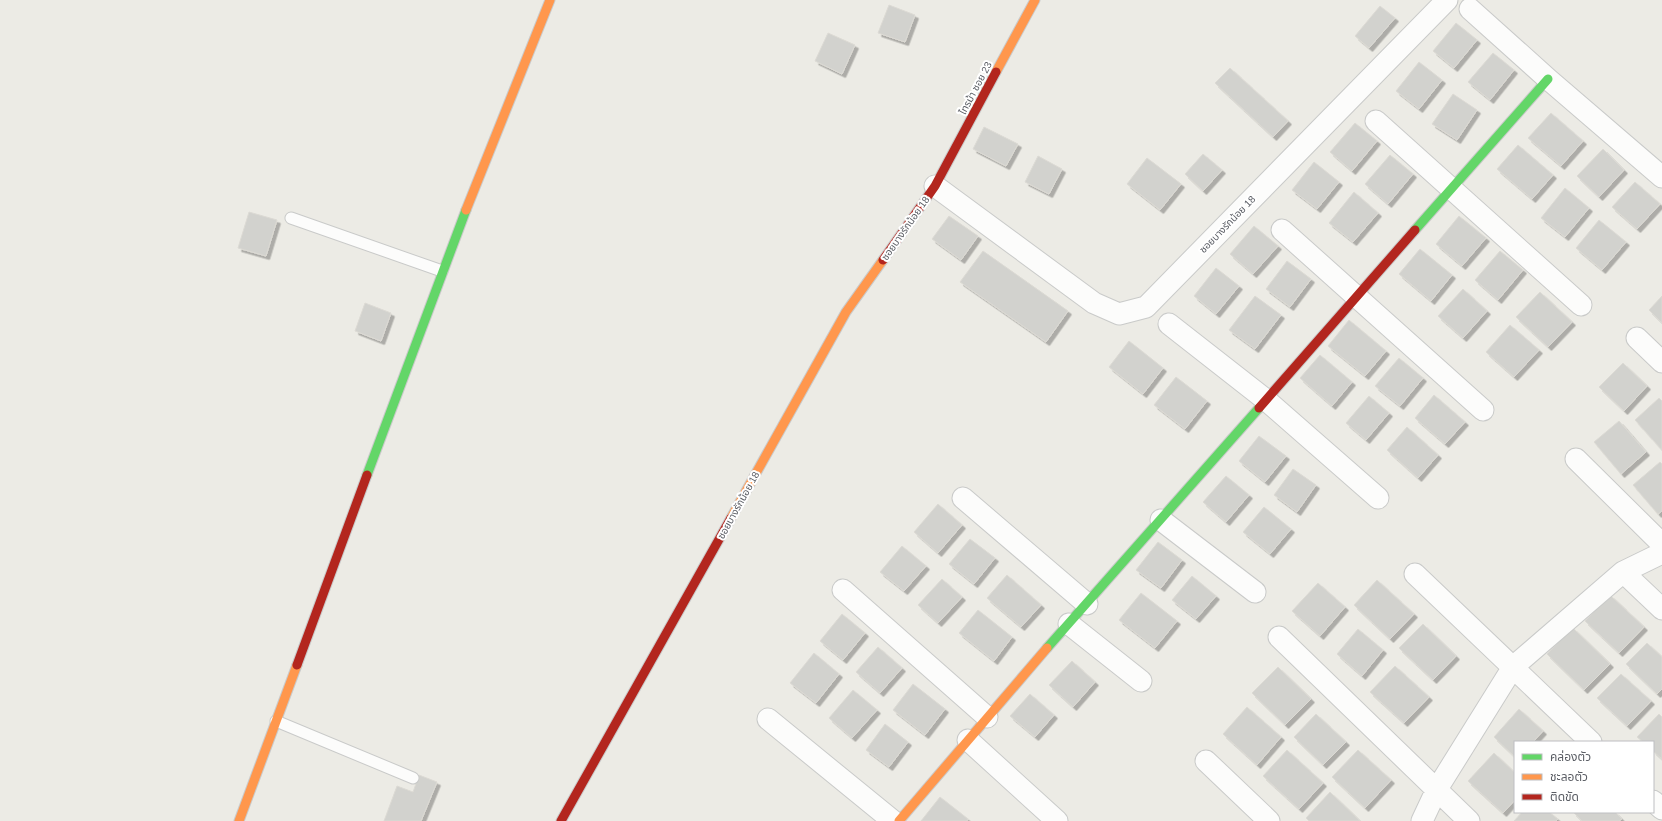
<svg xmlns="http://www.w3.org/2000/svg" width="1662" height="821" font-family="Arial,'Noto Sans Thai',sans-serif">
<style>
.building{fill:#d2d2ce;stroke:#dcdad4;filter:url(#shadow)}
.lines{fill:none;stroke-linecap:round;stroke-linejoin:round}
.lane-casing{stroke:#c9cac9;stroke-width:13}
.street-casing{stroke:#c9cac9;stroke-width:23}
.fast-casing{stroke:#cacaca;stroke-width:11}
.slow-casing{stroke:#cacaca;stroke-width:11}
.jam-casing{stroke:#cacaca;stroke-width:11}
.lane{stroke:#fcfcfb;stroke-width:11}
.street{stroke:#fcfcfb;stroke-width:21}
.fast{stroke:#63d668;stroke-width:9}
.slow{stroke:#ff974d;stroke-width:9}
.jam{stroke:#b3261e;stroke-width:9}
.labels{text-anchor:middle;stroke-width:4;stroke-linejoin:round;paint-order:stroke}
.street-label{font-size:10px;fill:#5a5d64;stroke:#fff}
</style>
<defs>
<filter id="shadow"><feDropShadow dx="3.5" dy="3.5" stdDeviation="0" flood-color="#0004"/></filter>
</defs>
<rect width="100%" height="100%" fill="#ecebe5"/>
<path class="building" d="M 889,5 L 915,15 L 905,42 L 878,33 Z
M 1380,6 L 1395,18 L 1369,48 L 1355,36 Z
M 1456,23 L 1477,40 L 1454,68 L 1433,51 Z
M 828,33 L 855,45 L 842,74 L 815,61 Z
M 1493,53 L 1514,70 L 1490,100 L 1468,82 Z
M 1419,62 L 1442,80 L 1419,109 L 1396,91 Z
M 1230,68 L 1288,121 L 1273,137 L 1215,83 Z
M 1453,94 L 1477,110 L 1457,140 L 1432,124 Z
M 1551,113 L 1583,141 L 1561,166 L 1528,138 Z
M 1355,123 L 1377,141 L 1352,171 L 1330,152 Z
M 984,127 L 1018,144 L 1006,166 L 973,149 Z
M 1518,145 L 1553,175 L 1532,199 L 1497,169 Z
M 1603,149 L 1624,170 L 1599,197 L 1577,176 Z
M 1203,154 L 1222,170 L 1203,191 L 1185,174 Z
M 1390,155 L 1413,174 L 1388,204 L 1365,184 Z
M 1038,156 L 1062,169 L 1049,194 L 1025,182 Z
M 1147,158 L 1181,184 L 1160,210 L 1127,184 Z
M 1314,162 L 1339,182 L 1317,209 L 1292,190 Z
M 1635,182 L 1660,204 L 1637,229 L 1612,207 Z
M 1565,188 L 1589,208 L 1565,237 L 1541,218 Z
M 1354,192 L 1378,213 L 1353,242 L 1329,223 Z
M 249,212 L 277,220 L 266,256 L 238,248 Z
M 949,216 L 978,236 L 961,260 L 932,239 Z
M 1459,216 L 1486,238 L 1462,266 L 1436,244 Z
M 1599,220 L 1626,242 L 1602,270 L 1576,248 Z
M 1254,226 L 1278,246 L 1253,274 L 1230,254 Z
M 1420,249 L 1452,275 L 1431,301 L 1399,274 Z
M 983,251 L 1068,311 L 1046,342 L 960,282 Z
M 1500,251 L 1523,270 L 1498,300 L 1475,280 Z
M 1287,261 L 1311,279 L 1290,307 L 1266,289 Z
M 1216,268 L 1239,286 L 1216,314 L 1194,296 Z
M 1463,289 L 1487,311 L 1463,338 L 1438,316 Z
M 1540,292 L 1572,322 L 1548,347 L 1516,317 Z
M 1255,296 L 1281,315 L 1255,349 L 1229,330 Z
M 1662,296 L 1662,323 L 1649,310 Z
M 365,303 L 391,313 L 381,341 L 355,331 Z
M 1349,320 L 1386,351 L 1365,376 L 1328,346 Z
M 1510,325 L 1539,350 L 1514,377 L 1486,352 Z
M 1129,341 L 1163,368 L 1143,394 L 1109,367 Z
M 1320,355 L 1352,382 L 1332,406 L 1300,378 Z
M 1399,358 L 1423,378 L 1400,406 L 1375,386 Z
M 1623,363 L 1647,386 L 1624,411 L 1599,387 Z
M 1176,377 L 1207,401 L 1185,429 L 1154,405 Z
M 1434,395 L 1465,422 L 1445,444 L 1415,418 Z
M 1369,396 L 1389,413 L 1366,440 L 1346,423 Z
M 1659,398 L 1662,401 L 1662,450 L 1635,420 Z
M 1619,421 L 1646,452 L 1621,474 L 1594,442 Z
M 1407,427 L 1438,455 L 1418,478 L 1387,450 Z
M 1259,436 L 1286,456 L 1265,482 L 1239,461 Z
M 1660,462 L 1662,464 L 1662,511 L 1658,514 L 1633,485 Z
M 1293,469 L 1316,485 L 1297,512 L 1274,495 Z
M 1226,476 L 1249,495 L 1226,522 L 1203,502 Z
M 938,504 L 962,525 L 938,553 L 914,532 Z
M 1264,507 L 1291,529 L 1270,554 L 1243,532 Z
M 970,539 L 995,558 L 974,584 L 949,564 Z
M 1158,542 L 1182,560 L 1161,588 L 1136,570 Z
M 902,546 L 926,566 L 904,591 L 880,572 Z
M 1007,575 L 1041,605 L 1021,627 L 987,598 Z
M 1192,576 L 1216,596 L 1196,619 L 1172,600 Z
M 942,579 L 962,597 L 938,623 L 918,605 Z
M 1377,580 L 1414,614 L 1390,639 L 1354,605 Z
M 1318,583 L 1345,607 L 1320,636 L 1292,611 Z
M 1141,593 L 1177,621 L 1155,648 L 1119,620 Z
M 1610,595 L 1644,627 L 1619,653 L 1585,621 Z
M 978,610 L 1012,637 L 994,661 L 959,633 Z
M 842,614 L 865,633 L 843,660 L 820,641 Z
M 1423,624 L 1456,656 L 1433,680 L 1399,648 Z
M 1573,628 L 1610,664 L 1584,690 L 1547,654 Z
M 1358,629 L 1383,650 L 1362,676 L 1337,654 Z
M 1647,643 L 1662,657 L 1662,689 L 1657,694 L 1626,664 Z
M 878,647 L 902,668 L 880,693 L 856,672 Z
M 814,653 L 839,674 L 816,703 L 790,683 Z
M 1072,661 L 1095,682 L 1073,707 L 1049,685 Z
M 1395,666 L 1429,697 L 1404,723 L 1370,692 Z
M 1278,667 L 1311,699 L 1285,725 L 1252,693 Z
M 1621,674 L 1651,701 L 1627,726 L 1597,698 Z
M 913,684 L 945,709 L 925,735 L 893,710 Z
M 853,690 L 877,710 L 852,738 L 829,718 Z
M 1030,694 L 1054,715 L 1035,737 L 1010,716 Z
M 1247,707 L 1281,737 L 1257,765 L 1223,734 Z
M 1519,709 L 1543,731 L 1533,742 L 1515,742 L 1515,757 L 1494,737 Z
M 1316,714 L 1346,742 L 1323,765 L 1294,737 Z
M 1659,714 L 1662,717 L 1662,759 L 1653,751 L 1653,742 L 1643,742 L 1637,737 Z
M 885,724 L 908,742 L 889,767 L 866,750 Z
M 1287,750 L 1323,783 L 1299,809 L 1263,776 Z
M 1358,750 L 1391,780 L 1365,808 L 1332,777 Z
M 1494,753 L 1515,773 L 1515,800 L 1503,813 L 1468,781 Z
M 419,775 L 437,782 L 421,821 L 384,821 L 397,786 L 413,792 Z
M 1330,792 L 1360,821 L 1309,821 L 1306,818 Z
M 940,797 L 968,819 L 967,821 L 921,821 Z
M 1522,812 L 1549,812 L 1558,819 L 1556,821 L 1514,821 Z
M 1573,812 L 1615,812 L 1622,819 L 1619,821 L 1582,821 Z"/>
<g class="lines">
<g class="lane-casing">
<path id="lane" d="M 291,218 L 442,271
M 276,721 L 413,778"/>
</g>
<g class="street-casing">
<path id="street" d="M 1470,9 L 1548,79 L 1662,177
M 1376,121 L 1581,305
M 935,186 L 1094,303 L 1119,314 L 1146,307 L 1447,0
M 1282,230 L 1483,410
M 1169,324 L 1266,400 L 1378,498
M 1637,338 L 1662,362
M 1576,459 L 1662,544
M 963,498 L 1087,604
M 1161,520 L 1255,592
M 1623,572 L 1662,609
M 1415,574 L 1591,742
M 843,590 L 987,717
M 1069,624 L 1141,681
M 1279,637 L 1469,821
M 768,719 L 893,821
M 968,740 L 1057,821
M 1206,761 L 1269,821
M 1653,801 L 1662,809
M 1422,821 L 1437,789 L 1513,667 L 1623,572 L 1662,553"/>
</g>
<g class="fast-casing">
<path id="fast" d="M 1415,230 L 1548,79
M 367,475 L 466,210
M 1047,648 L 1259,408"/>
</g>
<g class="slow-casing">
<path id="slow" d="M 996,72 L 1035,0
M 466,210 L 550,0
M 731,518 L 846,312 L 883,260
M 239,821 L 297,665
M 899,821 L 1047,648"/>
</g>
<g class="jam-casing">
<path id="jam" d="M 883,260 L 935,186 L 996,72
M 1259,408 L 1415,230
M 297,665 L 367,475
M 561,821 L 731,518"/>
</g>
<use href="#lane" class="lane"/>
<use href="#street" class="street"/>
<use href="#fast" class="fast"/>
<use href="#slow" class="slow"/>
<use href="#jam" class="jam"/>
</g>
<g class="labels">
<g class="street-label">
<text transform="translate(975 88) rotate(-62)" y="4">ไทรม้า ซอย 23</text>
<text transform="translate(1227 224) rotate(-46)" y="4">ซอยบางรักน้อย 18</text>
<text transform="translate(905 228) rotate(-55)" y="4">ซอยบางรักน้อย 18</text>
<text transform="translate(738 505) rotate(-61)" y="4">ซอยบางรักน้อย 18</text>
</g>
</g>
<rect x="1514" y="741" width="140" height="72" fill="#ffffff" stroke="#bdbec1"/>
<rect x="1522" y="754" width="20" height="6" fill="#63d668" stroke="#bdbec1"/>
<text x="1550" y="761" font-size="12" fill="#5a5d64">คล่องตัว</text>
<rect x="1522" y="774" width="20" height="6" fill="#ff974d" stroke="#bdbec1"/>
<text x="1550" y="781" font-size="12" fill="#5a5d64">ชะลอตัว</text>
<rect x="1522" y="794" width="20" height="6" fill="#b3261e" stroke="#bdbec1"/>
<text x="1550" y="801" font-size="12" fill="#5a5d64">ติดขัด</text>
</svg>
